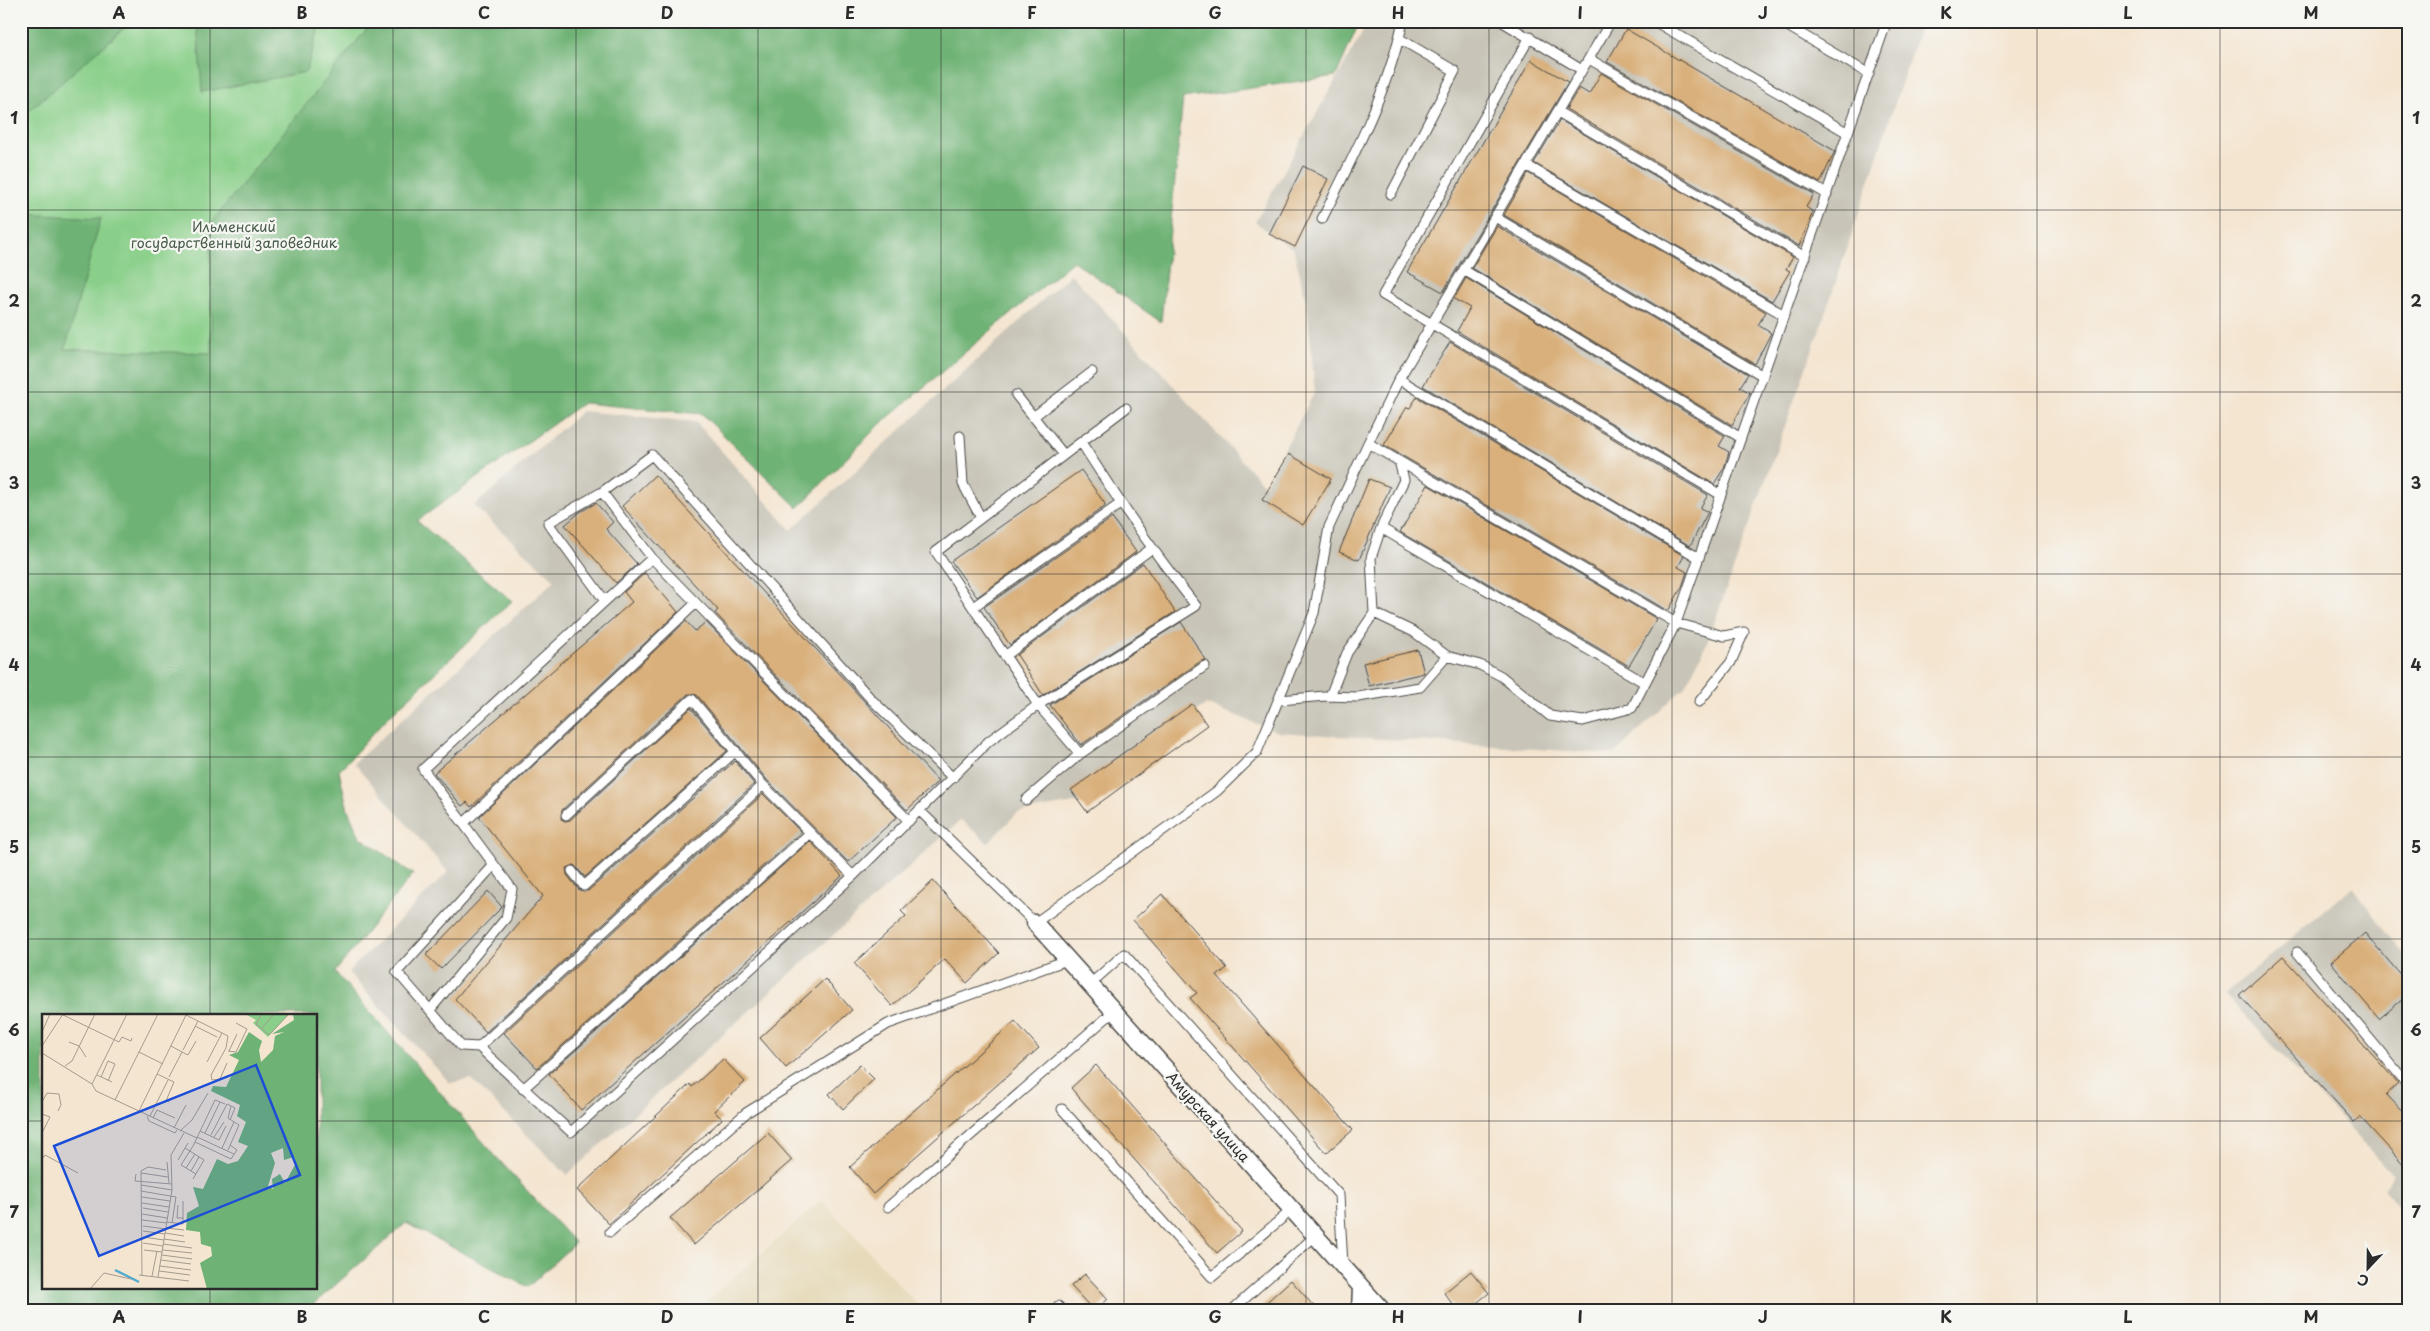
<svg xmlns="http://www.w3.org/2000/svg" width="2430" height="1331" font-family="'Playpen Sans',sans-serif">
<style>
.built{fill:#e6daba}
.industrial{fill:#c8c4b8}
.green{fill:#89cf89;stroke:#5a7d5a}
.forest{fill:#6eb275;stroke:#4c6e50;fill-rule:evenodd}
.building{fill:#d9b07c}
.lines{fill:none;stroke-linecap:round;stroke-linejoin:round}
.service-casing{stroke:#494744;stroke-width:11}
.minor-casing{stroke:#494744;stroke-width:19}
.service{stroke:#fff;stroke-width:9}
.minor{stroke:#fff;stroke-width:16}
.grid{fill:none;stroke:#2b2b2b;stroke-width:1;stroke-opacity:0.55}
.labels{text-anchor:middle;stroke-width:4.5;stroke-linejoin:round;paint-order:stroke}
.park-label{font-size:14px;fill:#475c47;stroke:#f6f6f2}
.street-label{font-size:14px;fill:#2b2b2b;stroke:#f6f6f2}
.inset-river{fill:none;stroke:#51abcf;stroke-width:2.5}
.inset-road{fill:none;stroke:#a49b8e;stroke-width:1}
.view{fill:#1d4ed8;fill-opacity:0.15;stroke:#1d4ed8;stroke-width:2.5}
.inset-edge{fill:none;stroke:#2b2b2b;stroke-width:2.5}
.neatline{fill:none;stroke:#2b2b2b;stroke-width:2}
.grid-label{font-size:16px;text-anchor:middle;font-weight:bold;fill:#2b2b2b}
</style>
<rect width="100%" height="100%" fill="#f6f6f2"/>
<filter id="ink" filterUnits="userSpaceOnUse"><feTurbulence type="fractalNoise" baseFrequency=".02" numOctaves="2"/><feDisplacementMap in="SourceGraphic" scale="10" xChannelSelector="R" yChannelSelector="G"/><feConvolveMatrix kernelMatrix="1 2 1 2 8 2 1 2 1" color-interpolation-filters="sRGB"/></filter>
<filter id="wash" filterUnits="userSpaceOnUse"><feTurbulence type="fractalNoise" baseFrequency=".0096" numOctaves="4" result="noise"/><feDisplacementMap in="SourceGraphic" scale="20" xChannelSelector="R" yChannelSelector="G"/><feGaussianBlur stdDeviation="1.12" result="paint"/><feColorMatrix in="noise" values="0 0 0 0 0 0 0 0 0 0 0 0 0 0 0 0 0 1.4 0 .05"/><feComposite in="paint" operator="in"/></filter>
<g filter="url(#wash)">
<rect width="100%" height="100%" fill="#f4e5d0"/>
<path class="built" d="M 822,1200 L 922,1310 L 697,1310 Z"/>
<path class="industrial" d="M 1369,21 L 1922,21 L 1826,312 L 1707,643 L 1685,687 L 1614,754 L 1278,732 L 1206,704 L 1080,802 L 1017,813 L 988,843 L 961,820 L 567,1175 L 471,1079 L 450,1083 L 348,972 L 448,872 L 354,763 L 555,580 L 474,506 L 582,411 L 696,422 L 791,530 L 1071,274 L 1265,486 L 1315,391 L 1307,305 L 1294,250 L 1255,222 Z
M 2352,887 L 2409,960 L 2409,1220 L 2383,1188 L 2393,1175 L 2225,994 Z"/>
<path class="green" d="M 21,21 L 733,21 L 21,743 Z"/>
<path class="forest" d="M 21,21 L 132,21 L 21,118 Z
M 197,21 L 321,21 L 306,72 L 202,92 Z
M 373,21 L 1360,21 L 1336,76 L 1183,98 L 1161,322 L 1073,261 L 878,426 L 798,508 L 702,414 L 583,403 L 417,521 L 512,601 L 387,718 L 339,771 L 348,810 L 360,837 L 413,874 L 335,972 L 499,1160 L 575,1243 L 528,1287 L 406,1223 L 307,1310 L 21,1310 L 21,214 L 101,218 L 65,349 L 211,353 L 211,223 ZM 44,1015 L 316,1015 L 316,1287 L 44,1287 Z"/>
<g id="blocks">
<path class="building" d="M 1626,29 L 1835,151 L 1820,183 L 1607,62 Z
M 1531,60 L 1568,82 L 1443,292 L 1407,272 Z
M 1601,73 L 1814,194 L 1806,207 L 1813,212 L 1799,246 L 1566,109 L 1579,88 L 1589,94 Z
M 1560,120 L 1793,257 L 1786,269 L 1790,271 L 1772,301 L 1534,163 Z
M 1303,166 L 1328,179 L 1295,247 L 1269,234 Z
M 1528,173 L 1766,312 L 1758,325 L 1771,333 L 1755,364 L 1504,215 Z
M 1497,226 L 1748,374 L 1740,387 L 1750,393 L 1732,425 L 1472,268 Z
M 1466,278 L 1725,436 L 1719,446 L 1729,452 L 1724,468 L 1714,484 L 1457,331 L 1470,308 L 1454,299 Z
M 1450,342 L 1708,495 L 1700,508 L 1708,512 L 1690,546 L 1423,386 Z
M 1417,397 L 1684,556 L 1678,567 L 1687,572 L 1682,587 L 1668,611 L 1384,445 L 1407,407 L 1410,408 Z
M 1289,454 L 1331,479 L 1303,525 L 1262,500 Z
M 1081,470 L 1105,504 L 1104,507 L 977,597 L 951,561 Z
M 655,475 L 938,781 L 907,810 L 715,613 L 718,610 L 622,506 Z
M 1369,479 L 1390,487 L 1359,560 L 1339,552 Z
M 1428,485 L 1657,619 L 1629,666 L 1400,532 Z
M 596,503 L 613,522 L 606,529 L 637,564 L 616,583 L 565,525 L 580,512 Z
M 1112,518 L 1136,552 L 1010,645 L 984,607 Z
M 1143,563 L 1175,612 L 1043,695 L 1017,655 Z
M 645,573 L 678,612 L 471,807 L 467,802 L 462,806 L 434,773 L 632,602 L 624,592 Z
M 686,621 L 695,631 L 706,622 L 897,817 L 848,862 L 768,781 L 697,695 L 688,694 L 562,810 L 561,819 L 565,821 L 570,820 L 691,708 L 727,751 L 585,877 L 574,865 L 566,868 L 567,875 L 579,890 L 588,891 L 735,761 L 754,784 L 486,1032 L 455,999 L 543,896 L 479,817 Z
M 1181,622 L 1206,660 L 1201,661 L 1081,745 L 1050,705 Z
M 1418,650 L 1424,673 L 1369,686 L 1363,663 Z
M 1192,704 L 1207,725 L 1087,812 L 1071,790 Z
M 763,794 L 801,832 L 537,1068 L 504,1033 Z
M 810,841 L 842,876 L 581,1110 L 549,1074 Z
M 933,881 L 999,953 L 967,983 L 945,959 L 892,1006 L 854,963 L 906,916 L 901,911 Z
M 488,891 L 502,907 L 441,969 L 426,955 Z
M 1162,894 L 1227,968 L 1217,976 L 1353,1130 L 1326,1153 L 1190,998 L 1197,993 L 1133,920 Z
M 2365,933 L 2409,985 L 2409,994 L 2379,1019 L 2331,962 Z
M 2283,956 L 2398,1083 L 2386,1094 L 2409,1118 L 2409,1170 L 2360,1117 L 2354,1122 L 2239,995 Z
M 825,979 L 852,1010 L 786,1068 L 760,1038 Z
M 1015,1021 L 1039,1048 L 873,1194 L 850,1167 Z
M 723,1059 L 745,1082 L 714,1111 L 722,1119 L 609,1224 L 577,1190 L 690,1084 L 692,1087 Z
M 860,1065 L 874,1079 L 843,1109 L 829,1094 Z
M 1096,1065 L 1242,1231 L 1217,1253 L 1071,1088 Z
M 768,1133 L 792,1160 L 694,1245 L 670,1218 Z
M 1471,1271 L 1489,1293 L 1468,1310 L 1457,1310 L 1444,1293 Z
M 1085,1274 L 1108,1299 L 1096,1310 L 1093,1310 L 1071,1286 Z
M 1291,1280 L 1317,1310 L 1258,1310 Z"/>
</g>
</g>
<g filter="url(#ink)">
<use href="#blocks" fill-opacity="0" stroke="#494744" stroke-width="1"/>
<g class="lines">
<g class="service-casing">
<path id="service" d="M 1501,21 L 1582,70
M 1654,21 L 1848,133
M 1779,21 L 1869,74
M 1530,37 L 1383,295 L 1721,495
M 1589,59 L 1827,194
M 1558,112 L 1805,257
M 1526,165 L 1784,315
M 1391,194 L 1455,71 L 1400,39
M 1495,217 L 1763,376
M 1322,219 C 1354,155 1388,91 1403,21
M 1464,270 L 1741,438
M 1399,379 L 1699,558
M 1016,395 L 1064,455
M 1033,417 L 1092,372
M 960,436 L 963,484 L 981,518
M 1368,443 L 1676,623 L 1724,636 L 1744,632
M 602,492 L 652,558 L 909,821
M 1381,528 L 1645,683
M 605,601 L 548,523 L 602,492 L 652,455 L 871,699 L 953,778
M 973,607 L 1120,504
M 1374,613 L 1414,632 L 1447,656 L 1480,665 L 1501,676 L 1550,716 L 1583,721 L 1632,708 L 1676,623 L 1887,21
M 1005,656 L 1151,549
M 1330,696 L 1347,653 L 1374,613 L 1371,558 L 1381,528 L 1404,480 L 1399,461
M 1280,700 L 1325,696 L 1358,697 L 1420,687 L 1447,656
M 1699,702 L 1731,662 L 1744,632
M 1080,754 L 1038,705 L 936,552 L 1126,408
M 1026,800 L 1080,754 L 1205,666
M 920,811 L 1035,923 L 1217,791 L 1257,752 L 1314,613 L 1329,527 L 1368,443 L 1399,379 L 1611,21
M 566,815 L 692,699 L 763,785 L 853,876
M 464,823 L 696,603
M 494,865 L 397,972 L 461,1046 L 479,1047 L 763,785
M 572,871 L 584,886 L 736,751
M 2297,952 L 2409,1086
M 1089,985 L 1124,954 L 1339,1195 L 1343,1265
M 430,1010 L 506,918 L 512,889 L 423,769 L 652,558
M 479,1047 L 571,1132 L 853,876 L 989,741 L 1038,705 L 1196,606 C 1154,553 1117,499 1081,442
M 523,1089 L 810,833
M 1062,1109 L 1212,1277 L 1292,1210
M 888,1207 L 1113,1012
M 610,1232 L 746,1113 L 888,1024 L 1067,960
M 1058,1306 L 1062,1310
M 1232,1310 L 1315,1236"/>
</g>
<g class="minor-casing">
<path id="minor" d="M 1035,923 L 1382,1310
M 1360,1310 L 1361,1287"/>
</g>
<use href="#service" class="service"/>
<use href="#minor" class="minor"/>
</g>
</g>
<path class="grid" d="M 210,21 L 210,1015M 393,21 L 393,1310M 576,21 L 576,1310M 758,21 L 758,1310M 941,21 L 941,1310M 1124,21 L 1124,1310M 1306,21 L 1306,1310M 1489,21 L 1489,1310M 1672,21 L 1672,1310M 1854,21 L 1854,1310M 2037,21 L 2037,1310M 2220,21 L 2220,1310M 21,210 L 2409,210M 21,392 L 2409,392M 21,574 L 2409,574M 21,757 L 2409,757M 21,939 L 2409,939M 21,1121 L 44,1121M 316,1121 L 2409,1121M 210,1287 L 210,1310"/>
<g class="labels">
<g class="park-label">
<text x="234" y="232">Ильменский<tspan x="234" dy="16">государственный заповедник</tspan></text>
</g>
<g class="street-label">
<text transform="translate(1208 1117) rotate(48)" y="5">Амурская улица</text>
</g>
</g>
<g transform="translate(42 1014)">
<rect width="275" height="275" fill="#f4e5d0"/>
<path d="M 203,0 L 247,0 L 226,23 L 211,9 L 214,6 Z" fill="#89cf89"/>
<path d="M 251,0 L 275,0 L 275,275 L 165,275 L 158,249 L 170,242 L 169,233 L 159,230 L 158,218 L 144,216 L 145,199 L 157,192 L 151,173 L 161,175 L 175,145 L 186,150 L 196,147 L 206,132 L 196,128 L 204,108 L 195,102 L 198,91 L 169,77 L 171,72 L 184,73 L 197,46 L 187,41 L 196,38 L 207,18 L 220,27 L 217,36 L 219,48 L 231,36 L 233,22 L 242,18 L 230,20 L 252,6 ZM 241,134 L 242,146 L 252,143 L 254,149 L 243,169 L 238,160 L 230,165 L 231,175 L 226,172 L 233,149 L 229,139 Z" fill="#6eb275" fill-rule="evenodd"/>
<path class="inset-river" d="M 73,256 L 97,268"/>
<path class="inset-road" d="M 19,0 L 77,28 L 80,23 L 89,27 L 90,24M 142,0 L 186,22 L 184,34 L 169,61 L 170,66 L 178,65 L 185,49M 220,0 L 214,10 L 227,21 L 247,0M 153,12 L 175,23M 220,14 L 232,0M 0,18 L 8,0M 27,28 L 37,32 L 44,43M 0,32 L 21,0M 141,36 L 156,7M 186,37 L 194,38 L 205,15 L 194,9M 187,37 L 195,20M 97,38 L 121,50M 140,38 L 146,41 L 154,27M 0,39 L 50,70 L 54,77 L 155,124M 165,48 L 180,19M 23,52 L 30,47 L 53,0M 115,60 L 132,68 L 124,87 L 127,88M 55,61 L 70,68M 59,63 L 66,47 L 73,50 L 66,67M 127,63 L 140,38 L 129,32M 50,70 L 85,0M 73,86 L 116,0M 0,88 L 5,79 L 17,80 L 19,91 L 16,97M 97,97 L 144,1M 0,100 L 8,103 L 1,117M 105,102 L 107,107 L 133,119 L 135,116M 108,102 L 126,66M 111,104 L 115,96 L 133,104M 132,114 L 144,91M 138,117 L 150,106 L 166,79M 158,117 L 177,126 L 184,112M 163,119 L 178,88M 169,121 L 185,90 L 193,94 L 188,106M 155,123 L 192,140M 172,123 L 182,108M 153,128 L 189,145 L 195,136 L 188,131M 143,134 L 162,146 L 151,165M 180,134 L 192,108M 186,136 L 197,111 L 186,104 L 189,92M 0,145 L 3,141 L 36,159M 136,146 L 146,129M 125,148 L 127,169M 144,154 L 153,140M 149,157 L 157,143M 99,159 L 126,163M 94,160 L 93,167 L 130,170M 154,160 L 139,151 L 151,132 L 173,86 L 183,90M 99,171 L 130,176M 99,177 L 134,183 L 130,209M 100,183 L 128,187M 100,189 L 127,193M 136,191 L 135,204 L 141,204M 101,194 L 126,198M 100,200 L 125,204M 100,206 L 125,209M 125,208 L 141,210 L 141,187M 101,212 L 124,215M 124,214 L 142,216M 101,217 L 123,220M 123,219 L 142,222M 101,223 L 122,226M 122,225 L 143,228M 101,229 L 121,232M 121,230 L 150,234M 102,236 L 120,238M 121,236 L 150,239M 120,241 L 150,245M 119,246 L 149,250M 118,252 L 149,256M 117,257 L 148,261M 97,261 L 147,267M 100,261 L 99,157 L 106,153 L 124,156M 110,262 L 115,237M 116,263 L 130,176 L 129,141 L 142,119M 48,275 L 62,259 L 89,265"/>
<path class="view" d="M 214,51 L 258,161 L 57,242 L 12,132 Z"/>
<rect width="275" height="275" class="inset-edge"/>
</g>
<rect width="2430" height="1331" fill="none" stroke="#f6f6f2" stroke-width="55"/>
<g transform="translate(2368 1268) rotate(202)" stroke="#f6f6f2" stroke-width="4" paint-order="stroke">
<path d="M0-4L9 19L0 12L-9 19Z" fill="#2b2b2b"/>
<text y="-8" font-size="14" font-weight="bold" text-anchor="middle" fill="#2b2b2b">С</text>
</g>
<rect x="28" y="28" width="2374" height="1276" class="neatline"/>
<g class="grid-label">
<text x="119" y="19">A</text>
<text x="302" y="19">B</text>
<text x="484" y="19">C</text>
<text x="667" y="19">D</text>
<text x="850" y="19">E</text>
<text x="1032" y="19">F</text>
<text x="1215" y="19">G</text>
<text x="1398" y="19">H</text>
<text x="1580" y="19">I</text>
<text x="1763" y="19">J</text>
<text x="1946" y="19">K</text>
<text x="2128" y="19">L</text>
<text x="2311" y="19">M</text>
<text x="14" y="124">1</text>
<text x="2416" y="124">1</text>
<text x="14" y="307">2</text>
<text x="2416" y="307">2</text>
<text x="14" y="489">3</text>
<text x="2416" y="489">3</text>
<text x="14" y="671">4</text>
<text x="2416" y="671">4</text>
<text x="14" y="853">5</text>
<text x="2416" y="853">5</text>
<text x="14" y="1036">6</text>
<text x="2416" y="1036">6</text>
<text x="14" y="1218">7</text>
<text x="2416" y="1218">7</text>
<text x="119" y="1323">A</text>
<text x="302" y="1323">B</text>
<text x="484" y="1323">C</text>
<text x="667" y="1323">D</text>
<text x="850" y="1323">E</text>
<text x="1032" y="1323">F</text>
<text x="1215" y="1323">G</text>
<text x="1398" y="1323">H</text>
<text x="1580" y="1323">I</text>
<text x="1763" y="1323">J</text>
<text x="1946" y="1323">K</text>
<text x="2128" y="1323">L</text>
<text x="2311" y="1323">M</text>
</g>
</svg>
